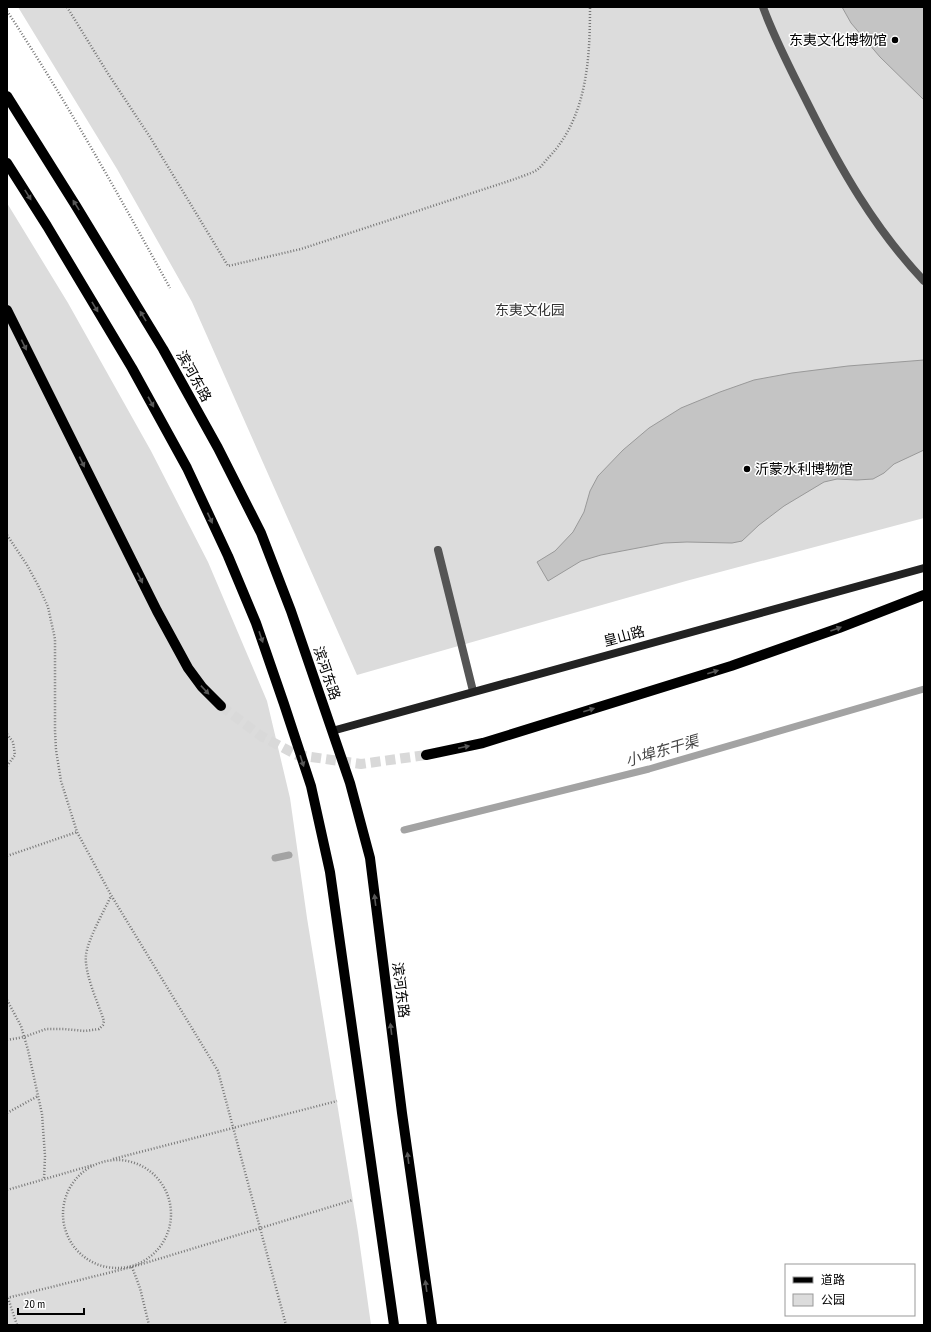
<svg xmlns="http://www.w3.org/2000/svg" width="931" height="1332" font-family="'PT Sans Narrow','Noto Sans SC',sans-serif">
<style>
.green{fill:#dcdcdc}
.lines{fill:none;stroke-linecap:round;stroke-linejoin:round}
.stream{stroke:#a3a3a3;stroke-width:7}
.building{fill:#c4c4c4;stroke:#999}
.primary-tunnel{stroke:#d9d9d9;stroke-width:10;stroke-dasharray:10 5;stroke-linecap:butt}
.path{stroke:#777;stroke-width:2.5;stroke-dasharray:1 2;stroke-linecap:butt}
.lane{stroke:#555;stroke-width:8}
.secondary{stroke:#222;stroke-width:8}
.primary{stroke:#000;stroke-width:10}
.oneway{fill:#595959}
.poi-dot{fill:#000;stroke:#fff;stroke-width:1.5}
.labels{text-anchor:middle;stroke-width:3;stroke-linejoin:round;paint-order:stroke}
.poi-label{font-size:14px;fill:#000;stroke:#fff;text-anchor:end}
.park-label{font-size:14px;fill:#333;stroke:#fff}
.street-label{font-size:14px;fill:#000;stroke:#fff}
.water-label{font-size:15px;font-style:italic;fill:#444;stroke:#fff}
</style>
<rect width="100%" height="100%" fill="#fff"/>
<path class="green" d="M 18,7 L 924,7 L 924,518 L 686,581 L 357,675 L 192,302 L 117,169 Z
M 7,203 L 68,303 L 151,451 L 208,562 L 267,701 L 290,798 L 307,918 L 358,1232 L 371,1325 L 7,1325 Z"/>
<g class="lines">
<path class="stream" d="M 404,830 L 649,769 L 924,689
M 275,858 L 289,855"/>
</g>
<path class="building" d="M 842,7 L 924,7 L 924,100 L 880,57 L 851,23 Z
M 924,360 L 924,450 L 894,464 L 884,473 L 873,479 L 857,480 L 837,479 L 824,482 L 784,506 L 759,525 L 742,541 L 732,543 L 687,542 L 664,543 L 601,555 L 581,561 L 548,581 L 537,562 L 555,551 L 573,532 L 584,512 L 590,491 L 598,476 L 623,450 L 649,428 L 681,408 L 720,392 L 754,380 L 792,373 L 848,366 Z"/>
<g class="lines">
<path class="primary-tunnel" d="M 221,706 L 261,736 L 297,755 L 361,764 L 426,755"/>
<path class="path" d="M 67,7 L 107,72 L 150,137 L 228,266 L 301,249 L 512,180 C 520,177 530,174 537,170 C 542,166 546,160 550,156 C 587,116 590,59 590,7
M 7,11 C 66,100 118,194 170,288
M 7,535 L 27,565 L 39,587 L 48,607 L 55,639 L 55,731 L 56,750 L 61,781 L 77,832 L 111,895 L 218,1071 L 286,1325
M 7,734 L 13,742 L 15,755 L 7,766
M 7,856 L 77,832
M 7,1000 L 21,1026 L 28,1050 L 42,1114 L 45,1156 L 44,1179
M 7,1040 L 24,1037 L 46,1029 L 64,1029 L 85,1031 L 99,1029 L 103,1025 L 104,1021 C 98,1003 84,973 86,955 C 88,939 104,911 111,896
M 7,1113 L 38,1096
M 113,1159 L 337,1101
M63 1214a54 54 0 1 1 108 0a54 54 0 1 1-108 0Z
M 7,1190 L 93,1165
M 132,1267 L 140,1288 L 149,1325
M 7,1298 L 132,1267 L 353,1200
M 8,1298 L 17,1325"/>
<path class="lane" d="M 763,7 C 775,40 792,72 808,104 C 840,168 874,228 924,281
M 438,550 L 473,691"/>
<path class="secondary" d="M 332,731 L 924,568"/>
<path class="primary" d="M 7,96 L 76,206 L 163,349 L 218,448 L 261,533 L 291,611 L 350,783 L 370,858 L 402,1113 L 432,1325
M 7,163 L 47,226 L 132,368 L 187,468 L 228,556 L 256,623 L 284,704 L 311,786 L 330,872 L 394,1325
M 7,310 L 157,611 L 188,668 L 202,687 L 221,706
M 426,755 L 483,743 L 731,666 L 839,628 L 924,595"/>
</g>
<defs><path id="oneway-solid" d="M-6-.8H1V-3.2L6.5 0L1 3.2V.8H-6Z"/></defs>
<g class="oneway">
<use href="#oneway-solid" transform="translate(28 195) rotate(58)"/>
<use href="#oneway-solid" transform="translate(76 205) rotate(-122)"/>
<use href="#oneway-solid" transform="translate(95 307) rotate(59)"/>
<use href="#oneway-solid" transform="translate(143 316) rotate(-121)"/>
<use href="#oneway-solid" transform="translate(24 345) rotate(64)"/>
<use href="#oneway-solid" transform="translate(151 402) rotate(61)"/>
<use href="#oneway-solid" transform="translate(82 462) rotate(64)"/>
<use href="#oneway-solid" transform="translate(210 518) rotate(65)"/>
<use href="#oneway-solid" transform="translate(140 578) rotate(63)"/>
<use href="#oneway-solid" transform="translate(836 629) rotate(-20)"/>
<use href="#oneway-solid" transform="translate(261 637) rotate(71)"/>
<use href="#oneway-solid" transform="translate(713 672) rotate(-17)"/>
<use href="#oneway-solid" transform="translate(205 690) rotate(47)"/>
<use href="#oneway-solid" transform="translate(589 710) rotate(-17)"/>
<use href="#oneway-solid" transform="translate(464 747) rotate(-12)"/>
<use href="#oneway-solid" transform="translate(302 761) rotate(72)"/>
<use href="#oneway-solid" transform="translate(375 900) rotate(-97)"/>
<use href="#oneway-solid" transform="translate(391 1029) rotate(-97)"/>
<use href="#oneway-solid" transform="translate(408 1158) rotate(-98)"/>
<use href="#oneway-solid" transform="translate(426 1286) rotate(-98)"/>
</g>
<g class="poi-dot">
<circle cx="895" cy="40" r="4"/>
<circle cx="747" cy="469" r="4"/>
</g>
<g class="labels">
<g class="poi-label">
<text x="887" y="45">东夷文化博物馆</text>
<text x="755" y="474" text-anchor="start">沂蒙水利博物馆</text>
</g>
<g class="park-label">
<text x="530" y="315">东夷文化园</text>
</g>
<g class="street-label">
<text transform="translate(194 376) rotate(61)" y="5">滨河东路</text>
<text transform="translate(624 636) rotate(-15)" y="5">皇山路</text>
<text transform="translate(327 673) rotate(71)" y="5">滨河东路</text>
<text transform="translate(401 990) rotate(83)" y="5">滨河东路</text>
</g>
<g class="water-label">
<text transform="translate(662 751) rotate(-16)" y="5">小埠东干渠</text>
</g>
</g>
<rect width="931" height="1332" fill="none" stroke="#000000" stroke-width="16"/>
<rect x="785" y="1264" width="130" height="52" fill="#ffffff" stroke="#999999"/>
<rect x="793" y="1277" width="20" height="6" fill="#000000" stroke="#999999"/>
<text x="821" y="1284" font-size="12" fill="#000000">道路</text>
<rect x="793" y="1294" width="20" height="12" fill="#dcdcdc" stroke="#999999"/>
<text x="821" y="1304" font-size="12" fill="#000000">公园</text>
<path d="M18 1308v6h66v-6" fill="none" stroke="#000000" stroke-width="2"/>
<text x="24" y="1308" font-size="12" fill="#000000" stroke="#ffffff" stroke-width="3" paint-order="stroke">20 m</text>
</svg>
